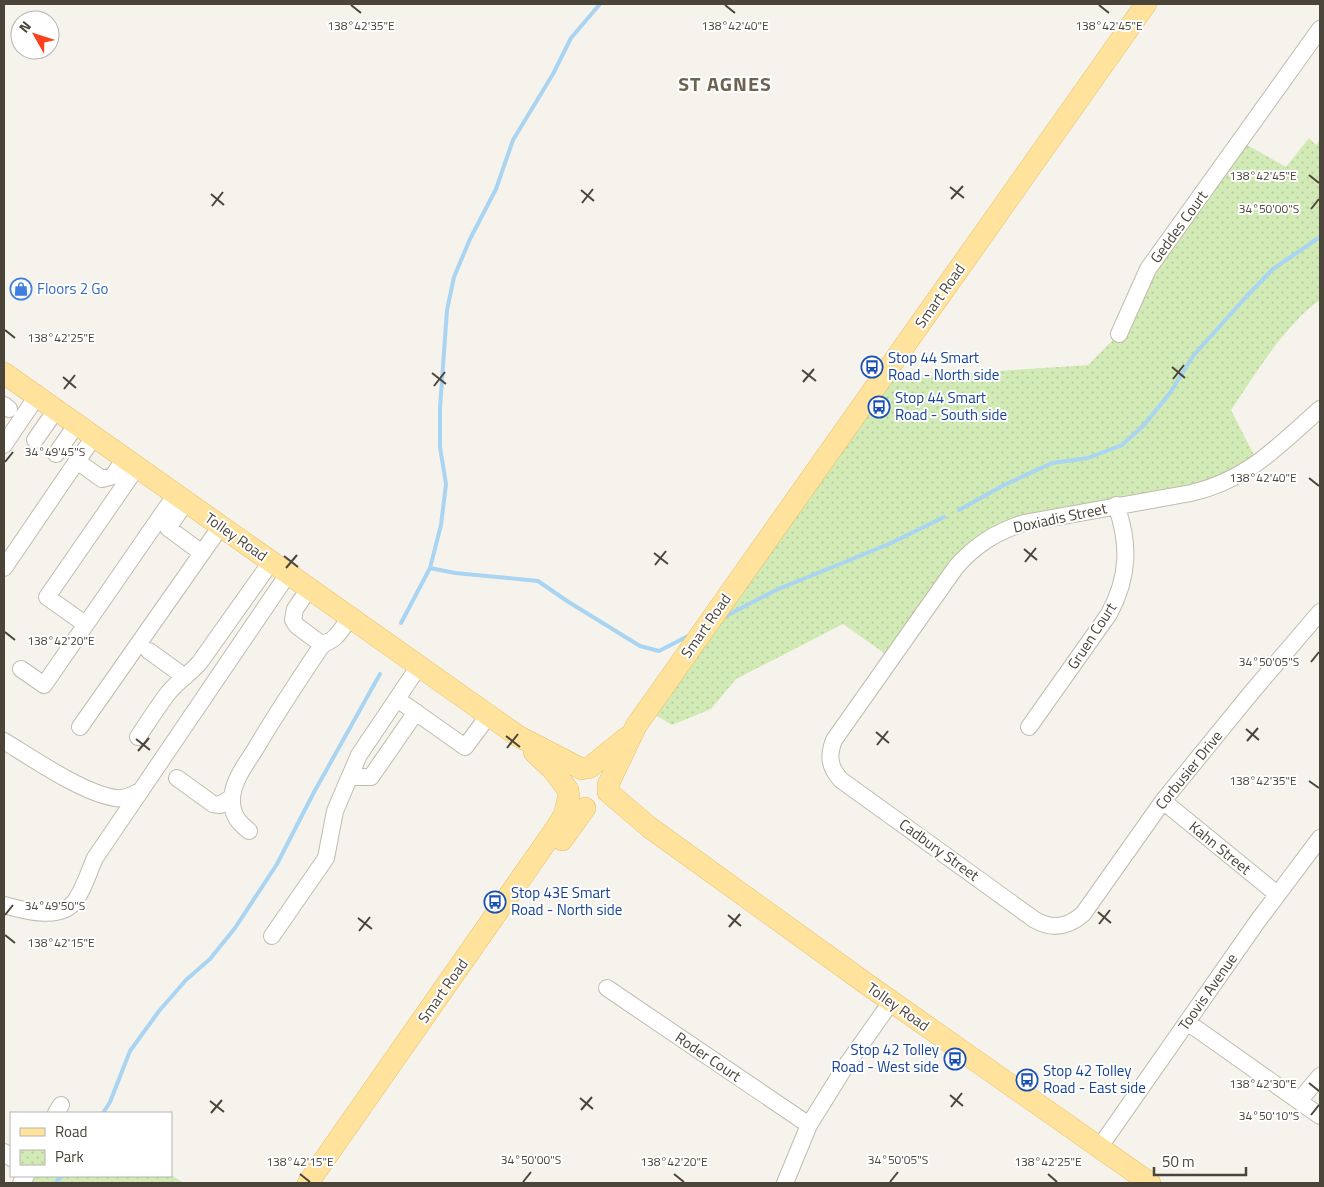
<svg xmlns="http://www.w3.org/2000/svg" width="1324" height="1187" font-family="'Titillium Web',sans-serif">
<style>
.park{fill:url(#park-dots)}
.lines{fill:none;stroke-linecap:round;stroke-linejoin:round}
.stream{stroke:#a9d4f2;stroke-width:4}
.minor-casing{stroke:#c2bbae;stroke-width:18}
.major-casing{stroke:#e6c16a;stroke-width:22}
.minor{stroke:#fff;stroke-width:16}
.major{stroke:#ffe39c;stroke-width:21}
.ticks{fill:none;stroke:#4b4439;stroke-width:2}
.labels{text-anchor:middle;stroke-width:4;stroke-linejoin:round;paint-order:stroke}
.street-label{font-size:15px;fill:#4b4439;stroke:#fff}
.shop-label{font-size:15px;fill:#366cbe;stroke:#fff;text-anchor:start}
.transit-label{font-size:15px;fill:#164399;stroke:#fff;text-anchor:start}
.district-label{font-size:20px;font-weight:bold;letter-spacing:1px;fill:#6e6250;stroke:#fff}
.ticks-label{font-size:12px;text-anchor:middle;fill:#4b4439;stroke:#fff;stroke-width:4;stroke-linejoin:round;paint-order:stroke}
</style>
<defs>
<pattern id="park-dots" width="8" height="8" patternUnits="userSpaceOnUse" patternTransform="scale(1.25)"><rect width="8" height="8" fill="#d2eab5"/><path d="M2 2h.1M6 6h.1" fill="none" stroke="#b6ca9c" stroke-width="1.8" stroke-linecap="round"/></pattern>
</defs>
<rect width="100%" height="100%" fill="#f6f3ec"/>
<path class="park" d="M 1309,138 L 1316,145 L 1320,140 L 1320,300 C 1285,324 1255,375 1231,410 L 1258,463 L 1224,483 L 1024,523 L 969,553 L 891,658 L 843,624 L 736,679 L 711,709 L 672,725 L 647,710 L 880,379 L 1088,365 L 1119,334 L 1148,269 L 1240,141 L 1286,167 Z
M 171,1175 L 184,1183 L 29,1183 L 34,1176 Z"/>
<g class="lines">
<path class="stream" d="M 959,510 L 1004,485 L 1052,463 L 1088,458 L 1122,445 L 1144,425 L 1170,393 L 1193,356 L 1246,297 L 1273,269 L 1320,237
M 430,568 L 455,573 L 538,581 L 567,601 L 640,646 L 659,651 L 688,636
M 724,617 L 776,590 L 889,544 L 944,517
M 401,623 L 430,568 L 441,525 L 446,484 L 440,447 L 440,408 L 447,310 L 454,277 L 470,239 L 496,189 L 513,140 L 553,74 L 571,38 L 600,4
M 103,1113 L 110,1102 L 130,1051 L 159,1011 L 186,980 L 210,959 L 235,928 L 277,864 L 313,794 L 380,674
M 55,1183 L 62,1176"/>
<g class="minor-casing">
<path id="minor" d="M 1119,334 L 1148,269 L 1320,29
M 4,405 L 9,409
M 1320,409 C 1278,446 1248,480 1191,493 L 1024,523 C 996,532 975,545 956,567 L 834,740 C 828,756 829,767 841,780 L 1035,920 C 1053,930 1068,927 1083,914 L 1163,801 L 1251,693 L 1320,612
M 94,437 L 77,461 L 102,479 L 113,476 L 125,458
M 35,440 L 56,410
M 4,445 L 37,396
M 56,454 L 77,424
M 186,502 L 168,528 L 202,553
M 4,568 L 77,461
M 309,589 L 295,609 L 293,620 L 297,626 L 320,643 C 334,645 343,627 350,617
M 85,624 L 47,597 L 137,467
M 149,651 L 185,677
M 21,669 L 44,685 L 176,494
M 397,699 L 465,747 L 489,715
M 80,727 L 221,526
M 1029,727 L 1109,614 C 1129,577 1130,544 1116,505
M 138,737 C 148,722 158,706 169,692 C 179,680 191,673 200,662 L 271,562
M 4,741 C 32,758 84,794 116,798 C 124,799 131,796 138,792
M 350,777 L 371,777 L 416,712
M 177,778 L 213,804 L 220,805 L 232,797
M 1163,801 L 1277,894
M 249,831 C 238,822 232,815 232,800 C 232,781 247,763 256,748 C 276,714 298,681 320,648 L 325,643
M 4,905 C 25,911 64,922 77,898 C 85,886 89,871 95,858 L 288,574
M 272,936 L 326,858 L 335,811 L 359,755 L 419,666
M 607,988 L 809,1125
M 1187,1022 L 1320,1116
M 1299,1101 L 1320,1076
M 56,1113 L 61,1105
M 1099,1148 L 1257,922 L 1320,838
M 4,1152 L 11,1158
M 21,1183 L 26,1176
M 785,1183 L 809,1125 L 845,1067 L 891,1002"/>
</g>
<g class="major-casing">
<path id="major" d="M 4,373 L 518,736 L 582,769
M 534,752 L 553,770 L 568,790
M 589,768 L 626,738
M 608,785 L 636,726 L 1146,4
M 608,792 L 649,827 L 868,985 L 1150,1183
M 562,840 L 585,808
M 308,1183 L 554,831 L 564,815 L 569,795"/>
</g>
<use href="#minor" class="minor"/>
<use href="#major" class="major"/>
</g>
<path class="ticks" d="M 351,5 L 361,13M 725,5 L 735,13M 1099,5 L 1109,13M 1309,175 L 1319,183M 950,187 L 964,198M 581,190 L 594,201M 211,194 L 224,205M 951,199 L 963,186M 582,203 L 593,189M 212,206 L 223,192M 1311,209 L 1319,199M 5,330 L 15,338M 1172,367 L 1185,378M 802,370 L 816,381M 432,373 L 446,384M 63,377 L 76,388M 1173,379 L 1184,365M 803,382 L 814,369M 434,386 L 445,372M 64,389 L 75,375M 5,462 L 13,452M 1309,478 L 1319,486M 1024,549 L 1037,560M 654,553 L 668,564M 284,556 L 298,567M 1025,562 L 1036,548M 655,565 L 666,551M 286,568 L 297,555M 5,632 L 15,640M 1311,662 L 1319,652M 1246,729 L 1259,740M 876,732 L 889,743M 506,736 L 520,747M 136,739 L 150,750M 1247,741 L 1258,728M 877,745 L 888,731M 507,748 L 518,734M 138,751 L 149,738M 1309,781 L 1319,788M 1098,912 L 1111,923M 5,915 L 13,905M 728,915 L 741,926M 358,918 L 372,929M 1099,924 L 1110,910M 729,927 L 740,914M 359,931 L 370,917M 5,935 L 15,943M 1309,1083 L 1319,1091M 950,1095 L 963,1106M 580,1098 L 593,1109M 210,1101 L 224,1112M 951,1107 L 962,1093M 581,1110 L 592,1097M 211,1113 L 222,1100M 1311,1115 L 1319,1105M 300,1174 L 310,1182M 674,1174 L 684,1182M 1048,1174 L 1057,1182M 523,1182 L 531,1172M 890,1182 L 898,1172"/>
<defs>
<g id="shop-ring" transform="scale(1.125)"><circle r="9.5" fill="#fff" stroke="#3f7fe0" stroke-width="1.5"/><path d="M-5-2.5h2.3a2.7 3.5 0 0 1 5.4 0H5L5.5 6h-11ZM-1.5-2.5h3a1.5 2.3 0 0 0-3 0Z" fill="#3f7fe0"/></g>
<g id="bus-ring" transform="scale(1.125)"><circle r="9.5" fill="#fff" stroke="#1a4fb4" stroke-width="1.5"/><path d="M-5-6H5V4H4V6H2V4H-2V6H-4V4H-5ZM-3.5-4V0h7V-4ZM-3.5 1.2v1.5H-2V1.2ZM2 1.2v1.5H3.5V1.2Z" fill="#1a4fb4"/></g>
</defs>
<g fill-rule="evenodd">
<use href="#shop-ring" x="21" y="289"/>
<use href="#bus-ring" x="872" y="367"/>
<use href="#bus-ring" x="879" y="407"/>
<use href="#bus-ring" x="495" y="902"/>
<use href="#bus-ring" x="955" y="1059"/>
<use href="#bus-ring" x="1027" y="1080"/>
</g>
<g class="labels">
<g class="street-label">
<text transform="translate(1179 227) rotate(-54)" y="5">Geddes Court</text>
<text transform="translate(940 296) rotate(-55)" y="5">Smart Road</text>
<text transform="translate(1060 518) rotate(-12)" y="5">Doxiadis Street</text>
<text transform="translate(236 537) rotate(35)" y="5">Tolley Road</text>
<text transform="translate(706 626) rotate(-55)" y="5">Smart Road</text>
<text transform="translate(1092 636) rotate(-57)" y="5">Gruen Court</text>
<text transform="translate(1189 770) rotate(-51)" y="5">Corbusier Drive</text>
<text transform="translate(1220 848) rotate(39)" y="5">Kahn Street</text>
<text transform="translate(939 850) rotate(36)" y="5">Cadbury Street</text>
<text transform="translate(443 991) rotate(-55)" y="5">Smart Road</text>
<text transform="translate(1208 992) rotate(-55)" y="5">Toovis Avenue</text>
<text transform="translate(898 1007) rotate(35)" y="5">Tolley Road</text>
<text transform="translate(708 1057) rotate(34)" y="5">Roder Court</text>
</g>
<g class="shop-label">
<text x="37" y="294">Floors 2 Go</text>
</g>
<g class="transit-label">
<text x="888" y="363">Stop 44 Smart<tspan x="888" dy="17">Road - North side</tspan></text>
<text x="895" y="403">Stop 44 Smart<tspan x="895" dy="17">Road - South side</tspan></text>
<text x="511" y="898">Stop 43E Smart<tspan x="511" dy="17">Road - North side</tspan></text>
<text x="939" y="1055" text-anchor="end">Stop 42 Tolley<tspan x="939" dy="17">Road - West side</tspan></text>
<text x="1043" y="1076">Stop 42 Tolley<tspan x="1043" dy="17">Road - East side</tspan></text>
</g>
<g class="district-label">
<text x="725" y="91">ST AGNES</text>
</g>
</g>
<g class="ticks-label">
<text x="361" y="30">138°42'35"E</text>
<text x="735" y="30">138°42'40"E</text>
<text x="1109" y="30">138°42'45"E</text>
<text x="1263" y="180">138°42'45"E</text>
<text x="1269" y="213">34°50'00"S</text>
<text x="61" y="342">138°42'25"E</text>
<text x="55" y="456">34°49'45"S</text>
<text x="1263" y="482">138°42'40"E</text>
<text x="61" y="645">138°42'20"E</text>
<text x="1269" y="666">34°50'05"S</text>
<text x="1263" y="785">138°42'35"E</text>
<text x="55" y="910">34°49'50"S</text>
<text x="61" y="947">138°42'15"E</text>
<text x="1263" y="1088">138°42'30"E</text>
<text x="1269" y="1120">34°50'10"S</text>
<text x="531" y="1164">34°50'00"S</text>
<text x="898" y="1164">34°50'05"S</text>
<text x="300" y="1166">138°42'15"E</text>
<text x="674" y="1166">138°42'20"E</text>
<text x="1048" y="1166">138°42'25"E</text>
</g>
<rect width="1324" height="1187" fill="none" stroke="#4b4439" stroke-width="10"/>
<rect x="10" y="1112" width="162" height="65" fill="#ffffff" stroke="#b7b4b0"/>
<rect x="20" y="1128" width="25" height="8" fill="#ffe39c" stroke="#b7b4b0"/>
<text x="55" y="1137" font-size="15" fill="#4b4439">Road</text>
<rect x="20" y="1150" width="25" height="15" fill="url(#park-dots)" stroke="#b7b4b0"/>
<text x="55" y="1162" font-size="15" fill="#4b4439">Park</text>
<g transform="translate(35 35) rotate(309)"><circle r="24" fill="#ffffff" stroke="#b7b4b0"/>
<path d="M0-4L9 19L0 12L-9 19Z" fill="#fc3f1d"/>
<text y="-8" font-size="14" font-weight="bold" text-anchor="middle" fill="#4b4439">N</text>
</g>
<path d="M1154 1167v8h92v-8" fill="none" stroke="#4b4439" stroke-width="2.5"/>
<text x="1162" y="1167" font-size="15" fill="#4b4439" stroke="#ffffff" stroke-width="4" paint-order="stroke">50 m</text>
</svg>
